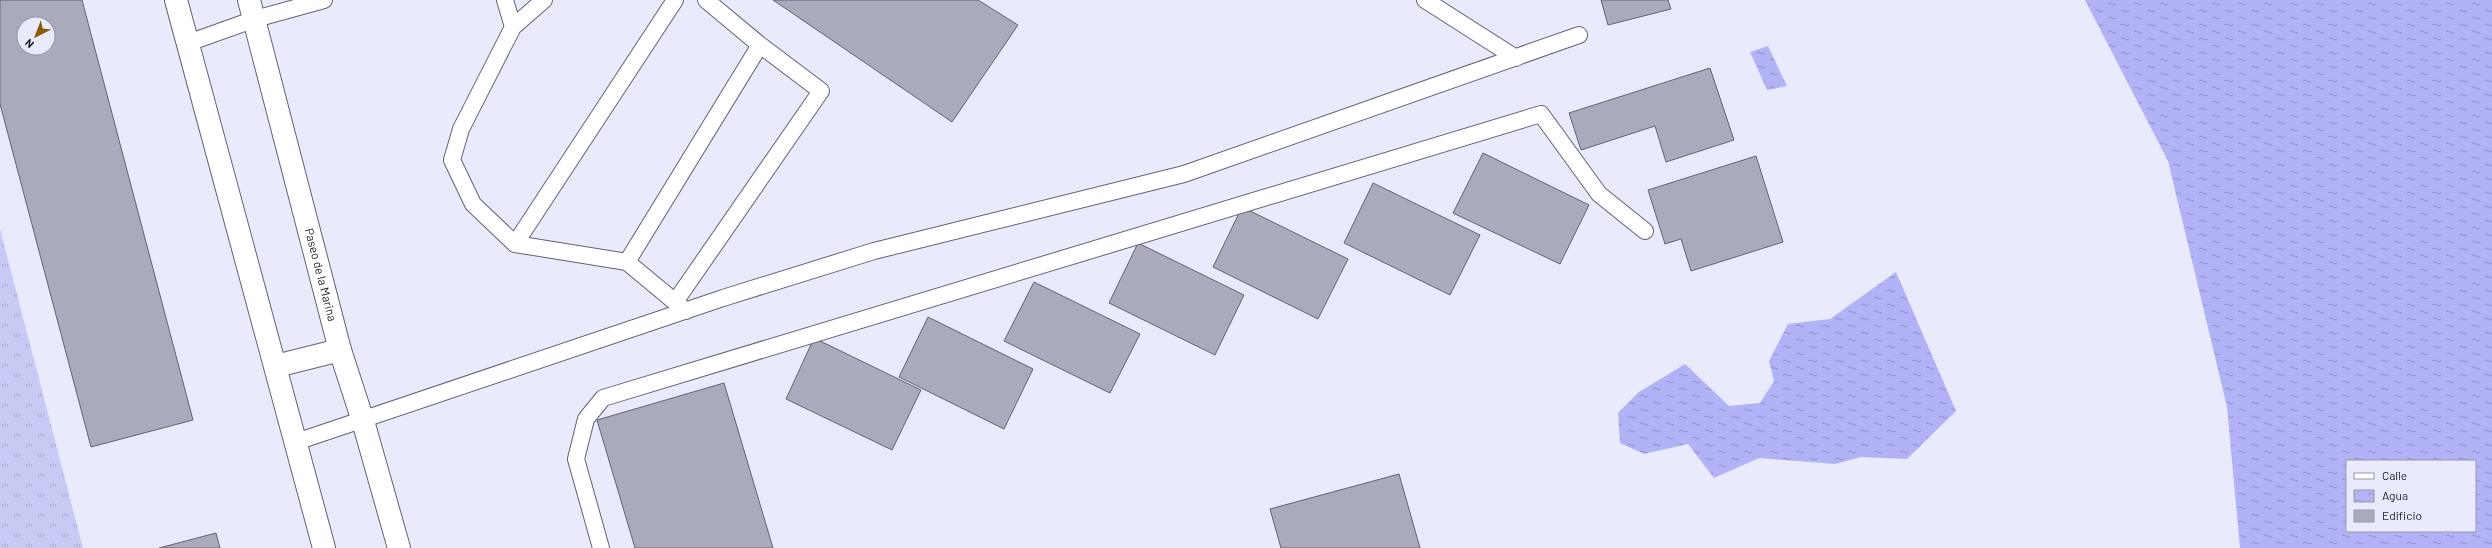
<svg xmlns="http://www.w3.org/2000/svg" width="2492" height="548" font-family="Barlow,sans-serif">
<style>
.grass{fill:url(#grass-tufts)}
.water{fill:url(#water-ripples);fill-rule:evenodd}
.building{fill:#a9aabb;stroke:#626372;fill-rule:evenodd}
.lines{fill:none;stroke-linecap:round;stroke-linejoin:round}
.service-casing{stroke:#626372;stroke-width:18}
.tertiary-casing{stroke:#626372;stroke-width:24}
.service{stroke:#fff;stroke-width:16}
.tertiary{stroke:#fff;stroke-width:22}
.labels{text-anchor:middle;stroke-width:3;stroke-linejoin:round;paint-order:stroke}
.street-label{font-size:12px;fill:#1e1f25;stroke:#e9eafc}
</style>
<defs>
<pattern id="grass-tufts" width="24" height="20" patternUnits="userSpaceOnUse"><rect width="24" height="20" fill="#c8caf6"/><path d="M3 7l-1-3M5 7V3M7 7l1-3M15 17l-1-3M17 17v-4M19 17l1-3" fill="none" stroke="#abadd3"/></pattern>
<pattern id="water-ripples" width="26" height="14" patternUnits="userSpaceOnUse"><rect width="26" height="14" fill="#b1b3f6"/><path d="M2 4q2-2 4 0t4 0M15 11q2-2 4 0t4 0" fill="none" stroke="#8f91c7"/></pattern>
</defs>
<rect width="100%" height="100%" fill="#e9eafc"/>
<path class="grass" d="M 0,229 L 83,548 L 0,548 Z"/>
<path class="water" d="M 2085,0 L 2492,0 L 2492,548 L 2240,548 L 2227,407 L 2168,161 ZM 2347,461 L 2475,461 L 2475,531 L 2347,531 Z
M 1768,46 L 1787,86 L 1767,90 L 1750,52 Z
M 1896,272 L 1956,411 L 1907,459 L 1861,457 L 1835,464 L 1759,458 L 1714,478 L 1688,444 L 1644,454 L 1620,443 L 1618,413 L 1639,392 L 1685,364 L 1729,406 L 1760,403 L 1774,381 L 1769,361 L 1788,324 L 1830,319 Z"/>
<path class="building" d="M 0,0 L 82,0 L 193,420 L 91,447 L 0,104 ZM 24,24 L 48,24 L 48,48 L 24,48 Z
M 773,0 L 978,0 L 1018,25 L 952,122 Z
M 1601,0 L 1668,0 L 1671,9 L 1608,25 Z
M 1710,68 L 1734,140 L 1666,162 L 1655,126 L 1581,150 L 1569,113 Z
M 1483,153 L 1589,205 L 1560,264 L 1453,213 Z
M 1756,156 L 1783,242 L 1691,271 L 1681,239 L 1665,244 L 1648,190 Z
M 1373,183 L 1480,235 L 1450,295 L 1344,243 Z
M 1242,207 L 1348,259 L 1318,319 L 1213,267 Z
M 1138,243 L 1244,295 L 1215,355 L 1109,303 Z
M 1034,282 L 1140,334 L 1110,393 L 1004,341 Z
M 928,317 L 1033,369 L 1004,429 L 899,377 Z
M 814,338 L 921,390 L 892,450 L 786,399 Z
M 724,383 L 773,548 L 635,548 L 597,420 Z
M 1399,474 L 1420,548 L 1281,548 L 1270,509 Z
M 216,533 L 220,548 L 159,548 Z"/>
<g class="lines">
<g class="service-casing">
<path id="service" d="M 505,0 L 513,27 L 461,129 L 452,160 L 473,204 L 515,244 L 627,262 L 686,311
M 1425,0 L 1516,58
M 513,27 L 544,0
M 188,43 L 255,19 L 324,0
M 515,244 L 675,0
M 627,262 L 760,45
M 675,302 L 821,91 L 760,45 L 706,0
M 296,442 L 723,298 L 874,251 L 1184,174 L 1579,35
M 601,548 L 576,459 L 586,419 L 603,398 L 1541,114 L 1599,194 L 1645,231"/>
</g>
<g class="tertiary-casing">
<g id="tertiary">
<path d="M 176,0 L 324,548"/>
<path id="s1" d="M 249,0 L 340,350 L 363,421 L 399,548"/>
<path d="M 276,366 L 340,350"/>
</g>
</g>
<use href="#service" class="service"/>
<use href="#tertiary" class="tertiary"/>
</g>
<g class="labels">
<g class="street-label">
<text dy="4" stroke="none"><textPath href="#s1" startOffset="284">Paseo de la Marina</textPath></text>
</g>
</g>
<rect x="2346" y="460" width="130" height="72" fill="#e9eafc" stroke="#9899a6"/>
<rect x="2354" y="473" width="20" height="6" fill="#ffffff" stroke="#9899a6"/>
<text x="2382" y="480" font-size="12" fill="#1e1f25">Calle</text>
<rect x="2354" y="490" width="20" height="12" fill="url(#water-ripples)" stroke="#9899a6"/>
<text x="2382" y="500" font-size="12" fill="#1e1f25">Agua</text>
<rect x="2354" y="510" width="20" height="12" fill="#a9aabb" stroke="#9899a6"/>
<text x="2382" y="520" font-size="12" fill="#1e1f25">Edificio</text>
<g transform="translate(36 36) rotate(222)"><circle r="19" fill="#e9eafc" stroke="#9899a6"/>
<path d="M0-3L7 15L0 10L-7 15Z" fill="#895800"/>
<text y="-6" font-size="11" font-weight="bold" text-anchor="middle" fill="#1e1f25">N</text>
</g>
</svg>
